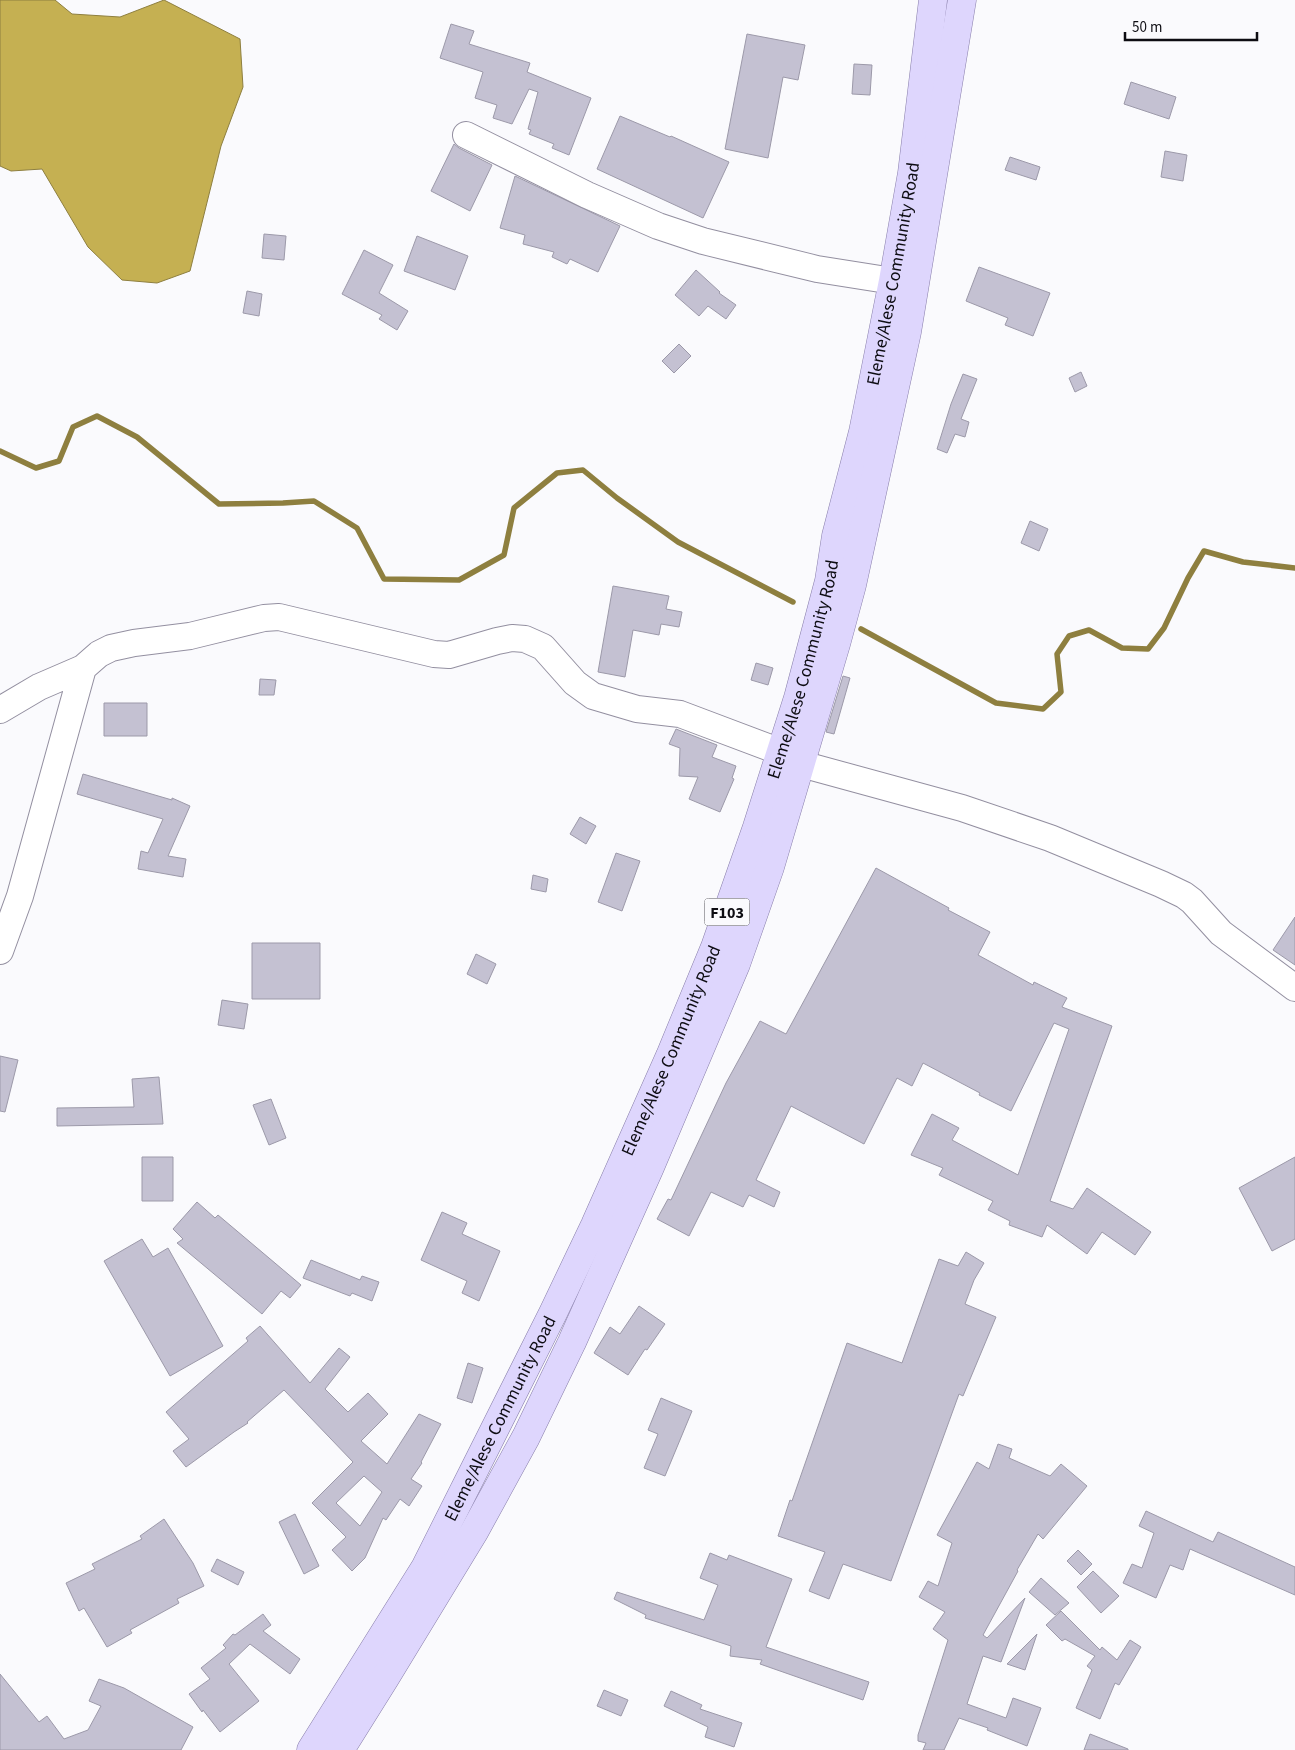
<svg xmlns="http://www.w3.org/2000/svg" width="1295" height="1750" font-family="'Source Sans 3',sans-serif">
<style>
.water{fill:#c5b052;stroke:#8e7f3f}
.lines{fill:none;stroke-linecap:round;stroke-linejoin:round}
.stream{stroke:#8e7f3f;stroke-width:5.5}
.building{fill:#c4c1d2;stroke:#9c99a9;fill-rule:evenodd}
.minor-casing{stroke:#938fa0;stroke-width:28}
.major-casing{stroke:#877da9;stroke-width:29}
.minor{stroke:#fff;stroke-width:26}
.major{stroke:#ded6fd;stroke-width:28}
.labels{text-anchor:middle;stroke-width:4;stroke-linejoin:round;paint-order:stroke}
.shield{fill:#fafafd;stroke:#545358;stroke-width:1}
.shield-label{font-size:16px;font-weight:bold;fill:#0d0c12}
.street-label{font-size:18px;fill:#0d0c12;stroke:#fafafd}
</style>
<rect width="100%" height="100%" fill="#fafafd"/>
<path class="water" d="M 0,0 L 55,0 L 72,14 L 120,17 L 164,0 L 240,39 L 243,87 L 221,146 L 190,271 L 157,283 L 122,280 L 88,247 L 42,169 L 11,171 L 0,166 Z"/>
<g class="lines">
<path class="stream" d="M 0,451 L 36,468 L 59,461 L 73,427 L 97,416 L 137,437 L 219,504 L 283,503 L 314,501 L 357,528 L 384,579 L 459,580 L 504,555 L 514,508 L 557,473 L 583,470 L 617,498 L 678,542 L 793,602
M 861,629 L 996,703 L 1043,709 L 1061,692 L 1057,654 L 1069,636 L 1089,630 L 1122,648 L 1148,649 L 1164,628 L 1188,578 L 1204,551 L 1243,562 L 1295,568"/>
</g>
<path class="building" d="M 451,24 L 474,31 L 469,44 L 530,63 L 527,72 L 591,98 L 569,155 L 552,148 L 554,144 L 529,134 L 531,130 L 528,129 L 538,92 L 529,89 L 512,124 L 493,118 L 497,105 L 475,98 L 483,72 L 440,58 Z
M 747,34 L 805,45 L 798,80 L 783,77 L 768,158 L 725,149 Z
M 854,64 L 872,65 L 870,95 L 852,94 Z
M 1131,82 L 1176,97 L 1169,119 L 1124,104 Z
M 620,116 L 670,137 L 671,136 L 729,162 L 703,218 L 597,169 Z
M 454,144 L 459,148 L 492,165 L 470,211 L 431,191 Z
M 1165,151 L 1187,155 L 1183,181 L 1161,177 Z
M 1010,157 L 1040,167 L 1036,180 L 1005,170 Z
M 515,176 L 620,226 L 598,272 L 570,259 L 567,264 L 552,257 L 554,252 L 523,244 L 525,235 L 500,228 Z
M 264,234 L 286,236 L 284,260 L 262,258 Z
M 417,236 L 468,256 L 455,290 L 404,271 Z
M 364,250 L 393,265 L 379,293 L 408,311 L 397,330 L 379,319 L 382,315 L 342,294 Z
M 979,267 L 1050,293 L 1033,336 L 1005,325 L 1008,318 L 966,301 Z
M 696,270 L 720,292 L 719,293 L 736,305 L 726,319 L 708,306 L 699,316 L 675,295 Z
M 247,291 L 262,294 L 259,316 L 243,313 Z
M 679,344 L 691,356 L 674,373 L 662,361 Z
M 1081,372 L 1087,386 L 1075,392 L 1069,378 Z
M 963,374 L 977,379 L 961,419 L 969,422 L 965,437 L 955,434 L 947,453 L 937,449 L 951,404 Z
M 1030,521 L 1048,529 L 1039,551 L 1021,543 Z
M 613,586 L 669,596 L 666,609 L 682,612 L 679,627 L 661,624 L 659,635 L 633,630 L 625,677 L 598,672 Z
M 756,663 L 773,668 L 768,685 L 751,680 Z
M 843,676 L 850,678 L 834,734 L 826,732 Z
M 260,679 L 276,680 L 274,695 L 259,695 Z
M 104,703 L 147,703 L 147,736 L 104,736 Z
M 676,729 L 717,745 L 712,757 L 736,766 L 732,778 L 734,779 L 720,812 L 689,799 L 698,777 L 679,776 L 680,748 L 669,744 Z
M 83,774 L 172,800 L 172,798 L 190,806 L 168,856 L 186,859 L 183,877 L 138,869 L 141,851 L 148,853 L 163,819 L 77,794 Z
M 580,817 L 596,826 L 586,844 L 570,834 Z
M 616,853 L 640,861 L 622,911 L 598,902 Z
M 876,868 L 949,908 L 948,910 L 990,932 L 978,955 L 1033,985 L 1034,982 L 1067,998 L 1062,1007 L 1112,1026 L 1050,1201 L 1073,1209 L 1087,1188 L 1151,1232 L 1135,1255 L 1102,1232 L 1087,1254 L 1047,1225 L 1042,1237 L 1009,1225 L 1010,1221 L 988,1210 L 993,1201 L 939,1175 L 943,1168 L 911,1155 L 932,1114 L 959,1128 L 952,1140 L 1018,1175 L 1069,1029 L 1054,1023 L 1011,1111 L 979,1095 L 980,1093 L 923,1063 L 912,1086 L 897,1078 L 864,1144 L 791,1106 L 756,1180 L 780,1192 L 774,1207 L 749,1195 L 743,1207 L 711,1192 L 689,1236 L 657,1219 L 668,1199 L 671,1200 L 726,1083 L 760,1021 L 786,1034 Z
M 533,875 L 548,879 L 546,892 L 531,889 Z
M 1295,917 L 1295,965 L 1273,950 Z
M 252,943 L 320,943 L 320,999 L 252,999 Z
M 476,954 L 496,964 L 487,984 L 467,974 Z
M 222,1000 L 248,1004 L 244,1029 L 218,1025 Z
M 0,1056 L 18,1060 L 5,1112 L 0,1111 Z
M 159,1077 L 163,1124 L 57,1126 L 57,1108 L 134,1107 L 132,1079 Z
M 271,1099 L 286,1138 L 269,1145 L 253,1105 Z
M 142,1157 L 173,1157 L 173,1201 L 142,1201 Z
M 1295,1157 L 1295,1239 L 1272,1251 L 1239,1188 Z
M 197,1202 L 215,1218 L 218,1215 L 301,1285 L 290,1298 L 281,1291 L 262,1314 L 177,1243 L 183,1239 L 173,1229 Z
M 442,1212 L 467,1223 L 462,1234 L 500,1251 L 479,1301 L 462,1293 L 467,1281 L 421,1260 Z
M 142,1239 L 153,1257 L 168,1248 L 223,1346 L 170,1376 L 104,1261 Z
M 966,1252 L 984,1263 L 974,1280 L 965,1304 L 996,1317 L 963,1396 L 959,1394 L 891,1581 L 843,1564 L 829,1599 L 809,1591 L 825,1552 L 778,1536 L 790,1500 L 792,1501 L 847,1343 L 902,1363 L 939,1259 L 958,1266 Z
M 311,1260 L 360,1280 L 362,1276 L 379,1282 L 372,1301 L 352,1293 L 350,1296 L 303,1278 Z
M 639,1306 L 665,1324 L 647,1350 L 645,1349 L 628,1375 L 594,1353 L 610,1327 L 620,1334 Z
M 260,1326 L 310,1383 L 339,1348 L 350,1357 L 325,1389 L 348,1412 L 368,1393 L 388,1414 L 361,1441 L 387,1464 L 419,1414 L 441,1424 L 421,1462 L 422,1463 L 411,1479 L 422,1486 L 409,1506 L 400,1499 L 386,1520 L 383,1518 L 365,1558 L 352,1571 L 332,1550 L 346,1537 L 312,1503 L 353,1462 L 284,1390 L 247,1422 L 248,1423 L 234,1432 L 186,1467 L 173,1451 L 189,1439 L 166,1412 L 248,1341 L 246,1338 ZM 364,1476 L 382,1492 L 360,1526 L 336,1503 Z
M 468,1363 L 483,1368 L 472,1403 L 457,1398 Z
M 661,1398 L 692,1411 L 665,1476 L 644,1468 L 658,1434 L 648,1430 Z
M 998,1444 L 1012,1449 L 1009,1458 L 1050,1476 L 1061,1464 L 1087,1486 L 1043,1539 L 1038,1534 L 1017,1570 L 1018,1571 L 983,1635 L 987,1638 L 1025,1598 L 1001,1662 L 983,1656 L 967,1704 L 1006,1718 L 1013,1698 L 1041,1708 L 1027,1746 L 987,1730 L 988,1728 L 959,1718 L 944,1750 L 923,1750 L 926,1743 L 918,1741 L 918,1735 L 948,1640 L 933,1629 L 945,1612 L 919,1597 L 928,1581 L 938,1586 L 952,1543 L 937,1535 L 977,1462 L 989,1469 Z
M 1146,1511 L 1213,1542 L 1218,1532 L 1295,1567 L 1295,1595 L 1190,1549 L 1183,1570 L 1170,1565 L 1156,1598 L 1123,1583 L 1132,1564 L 1142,1568 L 1154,1533 L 1139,1526 Z
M 295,1514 L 319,1566 L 304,1574 L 279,1522 Z
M 164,1519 L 193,1563 L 204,1586 L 177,1599 L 179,1603 L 130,1630 L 132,1633 L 107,1647 L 84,1608 L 79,1611 L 66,1583 L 95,1569 L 92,1564 L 142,1539 L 140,1536 Z
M 1078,1550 L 1092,1564 L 1081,1575 L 1067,1561 Z
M 710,1553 L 727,1560 L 729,1555 L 792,1579 L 766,1647 L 869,1682 L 863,1700 L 760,1664 L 762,1660 L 730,1656 L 731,1646 L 645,1618 L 646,1615 L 614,1599 L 617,1592 L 704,1620 L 718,1585 L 700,1578 Z
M 217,1559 L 244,1572 L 238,1585 L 211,1571 Z
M 1093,1571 L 1119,1596 L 1101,1613 L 1077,1587 Z
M 1041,1578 L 1069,1603 L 1055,1615 L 1029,1592 Z
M 1061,1611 L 1100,1650 L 1102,1647 L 1117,1660 L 1130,1640 L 1141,1647 L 1119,1685 L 1115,1683 L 1100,1719 L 1076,1708 L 1092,1670 L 1087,1666 L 1095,1656 L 1065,1639 L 1062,1641 L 1046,1625 Z
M 263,1614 L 271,1625 L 263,1631 L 300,1659 L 290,1674 L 250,1644 L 229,1664 L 259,1701 L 220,1732 L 203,1710 L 202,1712 L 189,1694 L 210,1679 L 201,1668 L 226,1648 L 223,1645 L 233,1634 L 235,1635 Z
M 1037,1634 L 1025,1670 L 1007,1664 Z
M 0,1674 L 39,1722 L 47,1716 L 64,1739 L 88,1730 L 101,1706 L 89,1701 L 99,1679 L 124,1688 L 193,1727 L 181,1750 L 0,1750 Z
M 604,1690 L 628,1700 L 621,1716 L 597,1706 Z
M 671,1691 L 702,1705 L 700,1709 L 742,1723 L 734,1747 L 705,1737 L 708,1727 L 664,1706 Z
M 1090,1734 L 1128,1749 L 1128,1750 L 1084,1750 Z"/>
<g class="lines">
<g class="minor-casing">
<path id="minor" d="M 466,135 L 587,195 L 658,226 L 703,241 L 817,269 L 893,281
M 0,710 L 39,687 L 83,668 L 99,654 L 111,648 L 134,643 L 190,636 L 264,618 L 279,617 L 434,654 L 449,655 L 497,641 L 512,638 L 525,639 L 543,647 L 575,683 L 593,696 L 637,709 L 680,714 L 781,752
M 801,764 L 962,808 L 1050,838 L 1161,884 L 1184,895 L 1192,901 L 1221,933 L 1295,988
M 0,951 L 20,896 L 83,668"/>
</g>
<g class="major-casing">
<g id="major">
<path id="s1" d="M 311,1750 L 425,1568 L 553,1313 L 595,1225 L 670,1056 L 715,947 L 757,827 L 798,698 L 829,581 L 836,536 L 863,432 L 893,281 L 912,173 L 933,0"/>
<path d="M 340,1750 L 385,1678 L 474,1532 L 526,1437 L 572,1342 L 650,1167 L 736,964 L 770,867 L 836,644 L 852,585 L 907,332 L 962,0"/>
</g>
</g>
<use href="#minor" class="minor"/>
<use href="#major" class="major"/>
</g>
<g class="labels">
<rect class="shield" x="704.5" y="898.5" width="45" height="27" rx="4"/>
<g class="shield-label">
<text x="727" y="918">F103</text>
</g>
<g class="street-label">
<text dy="6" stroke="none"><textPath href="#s1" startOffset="1598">Eleme/Alese Community Road</textPath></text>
<text dy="6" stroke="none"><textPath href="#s1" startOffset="1192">Eleme/Alese Community Road</textPath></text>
<text dy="6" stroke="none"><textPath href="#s1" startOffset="788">Eleme/Alese Community Road</textPath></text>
<text dy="6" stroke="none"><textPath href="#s1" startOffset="382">Eleme/Alese Community Road</textPath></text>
</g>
</g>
<path d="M1125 32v8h132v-8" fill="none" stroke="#0d0c12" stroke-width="2.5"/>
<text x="1132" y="32" font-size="15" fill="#0d0c12" stroke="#fafafd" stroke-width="4" paint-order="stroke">50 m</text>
</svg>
